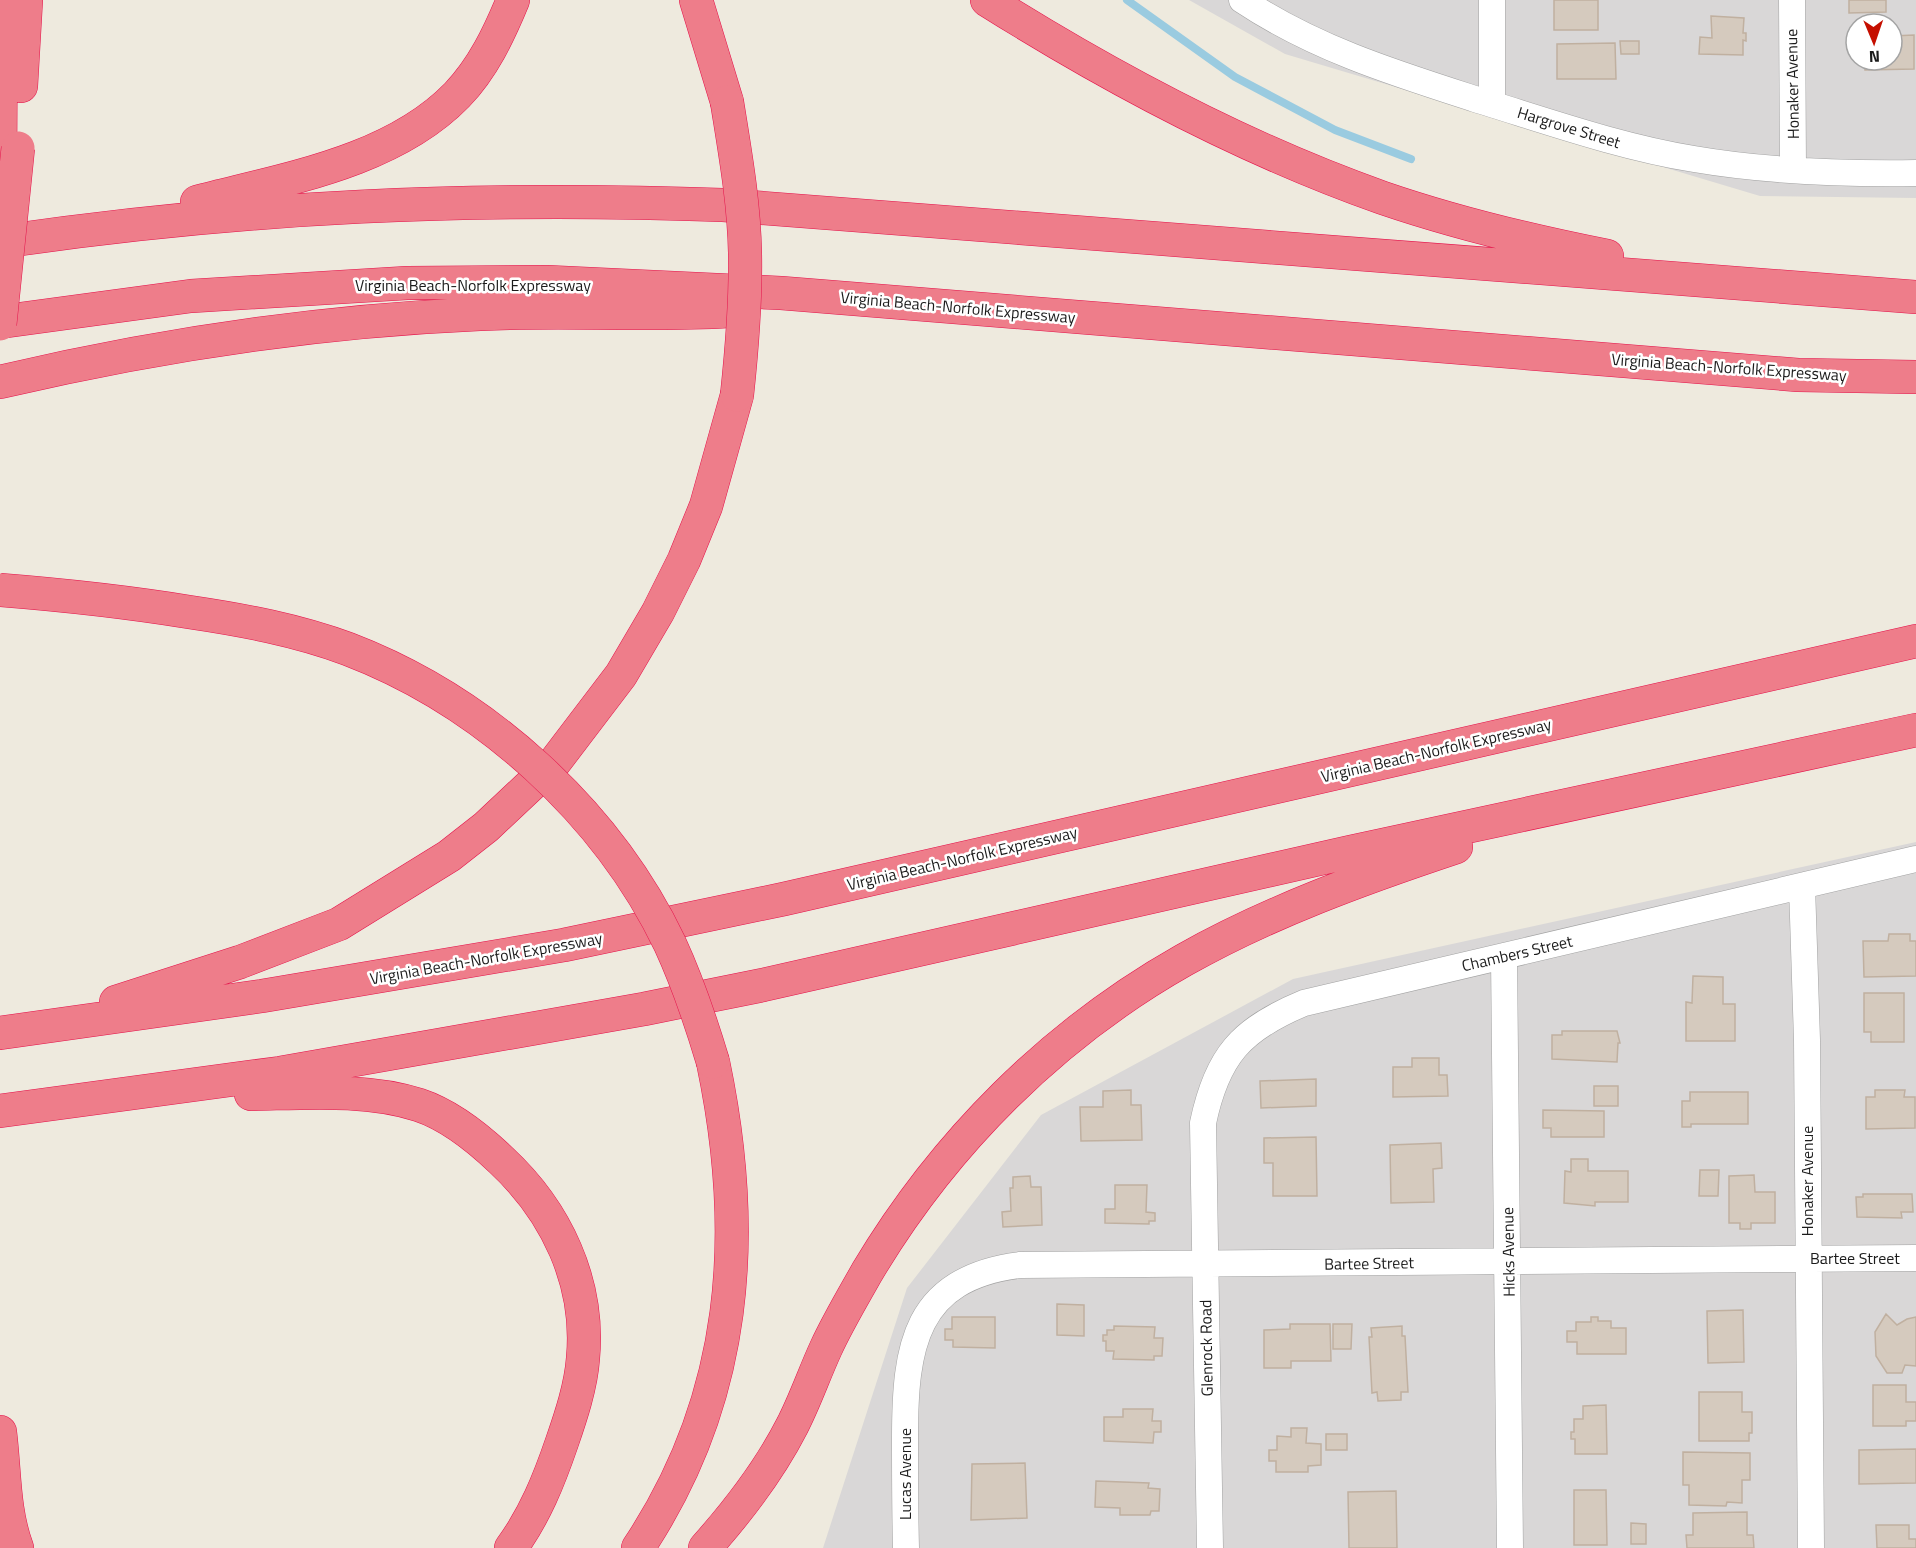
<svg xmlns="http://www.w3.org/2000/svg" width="1916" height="1548" font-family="'Titillium Web',sans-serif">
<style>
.residential{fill:#d9d7d7;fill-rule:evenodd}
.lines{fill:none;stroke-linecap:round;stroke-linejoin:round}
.stream{stroke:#9acbe0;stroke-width:8}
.building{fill:#d5cabe;stroke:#c0b0a0;stroke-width:1.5}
.minor-casing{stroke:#a2a2a2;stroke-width:27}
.motorway-casing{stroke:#e4134b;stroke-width:34}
.minor{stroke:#fff;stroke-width:26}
.motorway{stroke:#ee7d8a;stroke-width:33}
.motorway-bridge-casing{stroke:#e4134b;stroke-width:34;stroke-linecap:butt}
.motorway-bridge{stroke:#ee7d8a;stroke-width:33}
.labels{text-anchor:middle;stroke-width:5;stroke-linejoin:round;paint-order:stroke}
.street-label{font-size:16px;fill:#1b1b1b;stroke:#fff}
</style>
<rect width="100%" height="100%" fill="#eeeade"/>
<path class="residential" d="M 1189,0 L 1916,0 L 1916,198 L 1760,196 L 1285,54 ZM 1856,24 L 1892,24 L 1892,60 L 1856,60 Z
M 1916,842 L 1916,1548 L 823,1548 L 907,1288 L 1041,1115 L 1293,979 Z"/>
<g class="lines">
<path class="stream" d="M 1127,0 L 1235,77 L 1335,130 L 1411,159"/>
</g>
<path class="building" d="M 1554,0 L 1598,0 L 1598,30 L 1554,30 Z
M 1849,0 L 1886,0 L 1886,12 L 1849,13 Z
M 1711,16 L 1744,18 L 1743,33 L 1746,33 L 1746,41 L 1743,40 L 1743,55 L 1699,54 L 1700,37 L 1712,38 Z
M 1914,35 L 1914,69 L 1865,70 L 1865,60 L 1892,60 L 1892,36 Z
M 1620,41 L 1639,41 L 1639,54 L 1621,54 Z
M 1615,43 L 1616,79 L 1557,79 L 1557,44 Z
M 1889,934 L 1910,934 L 1910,941 L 1916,941 L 1916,976 L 1864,977 L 1863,941 L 1888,941 Z
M 1693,976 L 1723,977 L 1723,1004 L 1735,1004 L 1735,1041 L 1686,1041 L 1686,1002 L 1692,1003 Z
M 1864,993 L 1904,993 L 1904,1042 L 1871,1042 L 1871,1032 L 1864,1032 Z
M 1562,1031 L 1617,1031 L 1620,1043 L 1618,1043 L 1617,1062 L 1552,1059 L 1552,1035 L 1562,1035 Z
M 1412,1058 L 1439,1058 L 1439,1075 L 1447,1075 L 1448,1096 L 1393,1097 L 1393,1067 L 1412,1067 Z
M 1316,1079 L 1316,1106 L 1261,1108 L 1260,1081 Z
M 1594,1086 L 1618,1086 L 1618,1106 L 1594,1106 Z
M 1131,1090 L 1131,1105 L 1141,1105 L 1142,1140 L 1081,1141 L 1080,1107 L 1103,1107 L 1103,1091 Z
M 1875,1090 L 1905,1090 L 1904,1097 L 1915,1097 L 1915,1128 L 1866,1129 L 1866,1097 L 1875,1097 Z
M 1690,1092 L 1748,1092 L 1748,1124 L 1691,1124 L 1691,1127 L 1682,1127 L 1682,1101 L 1690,1101 Z
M 1543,1110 L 1604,1111 L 1604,1137 L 1551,1137 L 1551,1128 L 1543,1128 Z
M 1316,1137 L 1317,1196 L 1273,1196 L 1273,1163 L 1264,1163 L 1264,1138 Z
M 1441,1143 L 1442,1168 L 1433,1169 L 1434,1202 L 1391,1203 L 1390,1145 Z
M 1571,1159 L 1588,1159 L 1588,1171 L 1628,1171 L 1628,1202 L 1595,1202 L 1595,1206 L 1564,1203 L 1565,1171 L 1571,1172 Z
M 1700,1170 L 1719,1170 L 1718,1196 L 1699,1196 Z
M 1754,1175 L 1755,1192 L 1775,1192 L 1775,1223 L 1751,1223 L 1751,1229 L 1740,1229 L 1740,1223 L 1729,1223 L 1729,1176 Z
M 1030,1176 L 1031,1187 L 1041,1187 L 1042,1225 L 1003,1227 L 1002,1212 L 1011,1211 L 1010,1188 L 1013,1188 L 1013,1177 Z
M 1115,1185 L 1147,1185 L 1146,1212 L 1155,1213 L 1155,1221 L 1149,1221 L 1149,1224 L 1105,1223 L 1105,1209 L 1115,1209 Z
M 1863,1194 L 1912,1194 L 1913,1212 L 1901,1212 L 1902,1218 L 1857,1217 L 1856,1197 L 1863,1197 Z
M 1057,1304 L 1084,1305 L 1084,1336 L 1057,1335 Z
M 1743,1310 L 1744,1362 L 1708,1363 L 1707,1311 Z
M 1886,1314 L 1897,1325 L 1907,1319 L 1916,1317 L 1916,1366 L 1905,1365 L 1902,1373 L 1887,1373 L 1876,1356 L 1875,1332 Z
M 952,1317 L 995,1317 L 995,1348 L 953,1347 L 953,1340 L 945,1340 L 945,1329 L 952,1329 Z
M 1591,1317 L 1598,1317 L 1598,1321 L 1611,1321 L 1611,1328 L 1626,1328 L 1626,1354 L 1577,1354 L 1577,1342 L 1567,1342 L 1567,1331 L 1576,1331 L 1576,1322 L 1591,1322 Z
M 1290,1324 L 1330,1324 L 1331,1361 L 1291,1361 L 1291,1368 L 1264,1368 L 1264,1330 L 1290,1329 Z
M 1333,1324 L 1352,1324 L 1351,1349 L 1333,1349 Z
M 1114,1326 L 1155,1327 L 1154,1338 L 1163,1338 L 1162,1356 L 1154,1356 L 1154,1360 L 1113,1359 L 1114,1351 L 1106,1351 L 1106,1341 L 1103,1341 L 1103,1335 L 1107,1335 L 1107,1330 L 1114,1330 Z
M 1402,1326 L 1402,1336 L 1405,1336 L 1408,1392 L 1401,1392 L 1401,1400 L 1378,1401 L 1377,1392 L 1372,1393 L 1369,1337 L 1372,1337 L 1371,1328 Z
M 1873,1385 L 1906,1385 L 1906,1402 L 1916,1402 L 1916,1421 L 1906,1421 L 1906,1426 L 1873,1426 Z
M 1699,1392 L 1742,1392 L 1742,1412 L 1752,1412 L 1752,1433 L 1749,1433 L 1749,1441 L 1699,1441 Z
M 1606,1405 L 1607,1454 L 1575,1454 L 1575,1439 L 1571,1439 L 1571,1432 L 1574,1432 L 1574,1419 L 1583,1419 L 1583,1406 Z
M 1123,1409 L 1153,1409 L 1152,1421 L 1161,1421 L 1161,1432 L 1154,1432 L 1153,1443 L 1104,1441 L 1104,1417 L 1123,1417 Z
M 1291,1428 L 1307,1428 L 1306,1443 L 1321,1444 L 1321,1465 L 1308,1466 L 1308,1472 L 1276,1472 L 1276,1461 L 1269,1461 L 1269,1450 L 1277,1450 L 1277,1436 L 1291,1437 Z
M 1326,1434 L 1347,1434 L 1347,1450 L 1326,1450 Z
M 1916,1449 L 1916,1483 L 1859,1484 L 1859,1450 Z
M 1683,1452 L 1750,1453 L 1750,1480 L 1742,1480 L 1742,1503 L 1727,1502 L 1726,1506 L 1689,1505 L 1689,1485 L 1683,1485 Z
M 1025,1463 L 1027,1518 L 971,1520 L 972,1464 Z
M 1096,1481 L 1149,1483 L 1148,1488 L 1160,1489 L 1159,1511 L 1151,1511 L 1150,1515 L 1120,1515 L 1120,1508 L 1095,1507 Z
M 1574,1490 L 1606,1490 L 1607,1545 L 1574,1545 Z
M 1396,1491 L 1397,1548 L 1349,1548 L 1348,1492 Z
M 1747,1512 L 1747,1535 L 1753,1535 L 1754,1548 L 1687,1548 L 1686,1535 L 1693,1535 L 1693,1513 Z
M 1631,1523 L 1646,1524 L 1646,1544 L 1631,1544 Z
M 1876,1525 L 1909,1525 L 1909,1539 L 1916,1539 L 1916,1548 L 1877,1548 Z"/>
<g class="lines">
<g class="minor-casing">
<path id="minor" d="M 1242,0 C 1314,48 1394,73 1475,99 C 1547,121 1620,147 1694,159 C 1764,171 1845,174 1916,173
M 1492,0 L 1492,104
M 1792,0 L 1793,168
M 1802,886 L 1807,1040 L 1811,1548
M 1504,956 L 1510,1548
M 906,1548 C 905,1511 905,1475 905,1438 C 905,1347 914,1278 1020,1265 L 1916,1258
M 1210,1548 L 1203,1123 C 1217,1056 1241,1029 1304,1003 L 1916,859"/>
</g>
<g class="motorway-casing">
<path id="motorway" d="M 696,0 L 727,102
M 987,0 C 1111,78 1244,149 1383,198 C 1456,223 1531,241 1607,256
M 21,86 L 26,0
M 0,193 L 1,0
M 197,202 C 285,179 392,162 457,95 C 483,68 499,34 513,0
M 0,242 C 244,206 477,196 723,205 L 1916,297
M 0,322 L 191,296 L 407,283 L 547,282 L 781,293 L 1798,375 L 1916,377
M 0,382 C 157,345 319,321 480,314 C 563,310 647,316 730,311
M 116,1002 L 240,962 L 339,924 L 449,856 L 486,827 L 554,763 L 621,675 L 658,612 L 684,560 L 706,506 L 737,395
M 0,1033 L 262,996 L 564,945 L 784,899 L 1916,641
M 251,1094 C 306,1093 366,1088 419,1105 C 449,1115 478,1138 501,1160 C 556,1211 590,1282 583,1358 C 581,1386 571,1416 562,1442 C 549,1480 535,1515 511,1548
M 0,1111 L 280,1073 L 644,1009 L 763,985 L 1350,852 L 1916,730
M 0,1432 C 5,1472 3,1510 17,1548
M 638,1548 C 738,1398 749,1234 713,1062
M 705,1548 C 738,1511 769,1471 792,1426 C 805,1401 814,1374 826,1348 C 838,1322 853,1297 867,1272 C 944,1143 1053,1034 1184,960 C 1269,912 1363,878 1456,847"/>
</g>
<use href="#minor" class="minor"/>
<use href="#motorway" class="motorway"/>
<g class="motorway-bridge-casing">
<path id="motorway-bridge" d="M 727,102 C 735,152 744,202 745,253 C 746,301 742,348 737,395
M 0,324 L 18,148
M 0,590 C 63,595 127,602 189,612 C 243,620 297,630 348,649 C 484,701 607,812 670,944 C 688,983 701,1022 713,1062"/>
</g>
<use href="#motorway-bridge" class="motorway-bridge"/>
</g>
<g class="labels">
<g class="street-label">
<text transform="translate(1792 84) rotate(-91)" y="6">Honaker Avenue</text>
<text transform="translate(1569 127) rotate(17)" y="6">Hargrove Street</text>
<text x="473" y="291">Virginia Beach-Norfolk Expressway</text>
<text transform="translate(958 307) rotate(5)" y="6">Virginia Beach-Norfolk Expressway</text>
<text transform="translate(1729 367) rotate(4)" y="6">Virginia Beach-Norfolk Expressway</text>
<text transform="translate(1436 750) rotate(-13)" y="6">Virginia Beach-Norfolk Expressway</text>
<text transform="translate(962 858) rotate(-13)" y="6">Virginia Beach-Norfolk Expressway</text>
<text transform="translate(1517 953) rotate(-13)" y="6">Chambers Street</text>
<text transform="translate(486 958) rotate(-10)" y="6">Virginia Beach-Norfolk Expressway</text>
<text transform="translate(1807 1181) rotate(-90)" y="6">Honaker Avenue</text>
<text transform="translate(1508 1252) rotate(-91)" y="6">Hicks Avenue</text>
<text x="1855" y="1264">Bartee Street</text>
<text transform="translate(1369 1263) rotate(-1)" y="6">Bartee Street</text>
<text transform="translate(1206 1348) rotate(-91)" y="6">Glenrock Road</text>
<text transform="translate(905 1474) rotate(-90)" y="6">Lucas Avenue</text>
</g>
</g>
<g transform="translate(1874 42) rotate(178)"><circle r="28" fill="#ffffff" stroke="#a4a4a4" stroke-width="1.5"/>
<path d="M0-4.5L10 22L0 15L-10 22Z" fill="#c50f00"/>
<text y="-9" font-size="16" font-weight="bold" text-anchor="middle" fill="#1b1b1b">N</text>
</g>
</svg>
